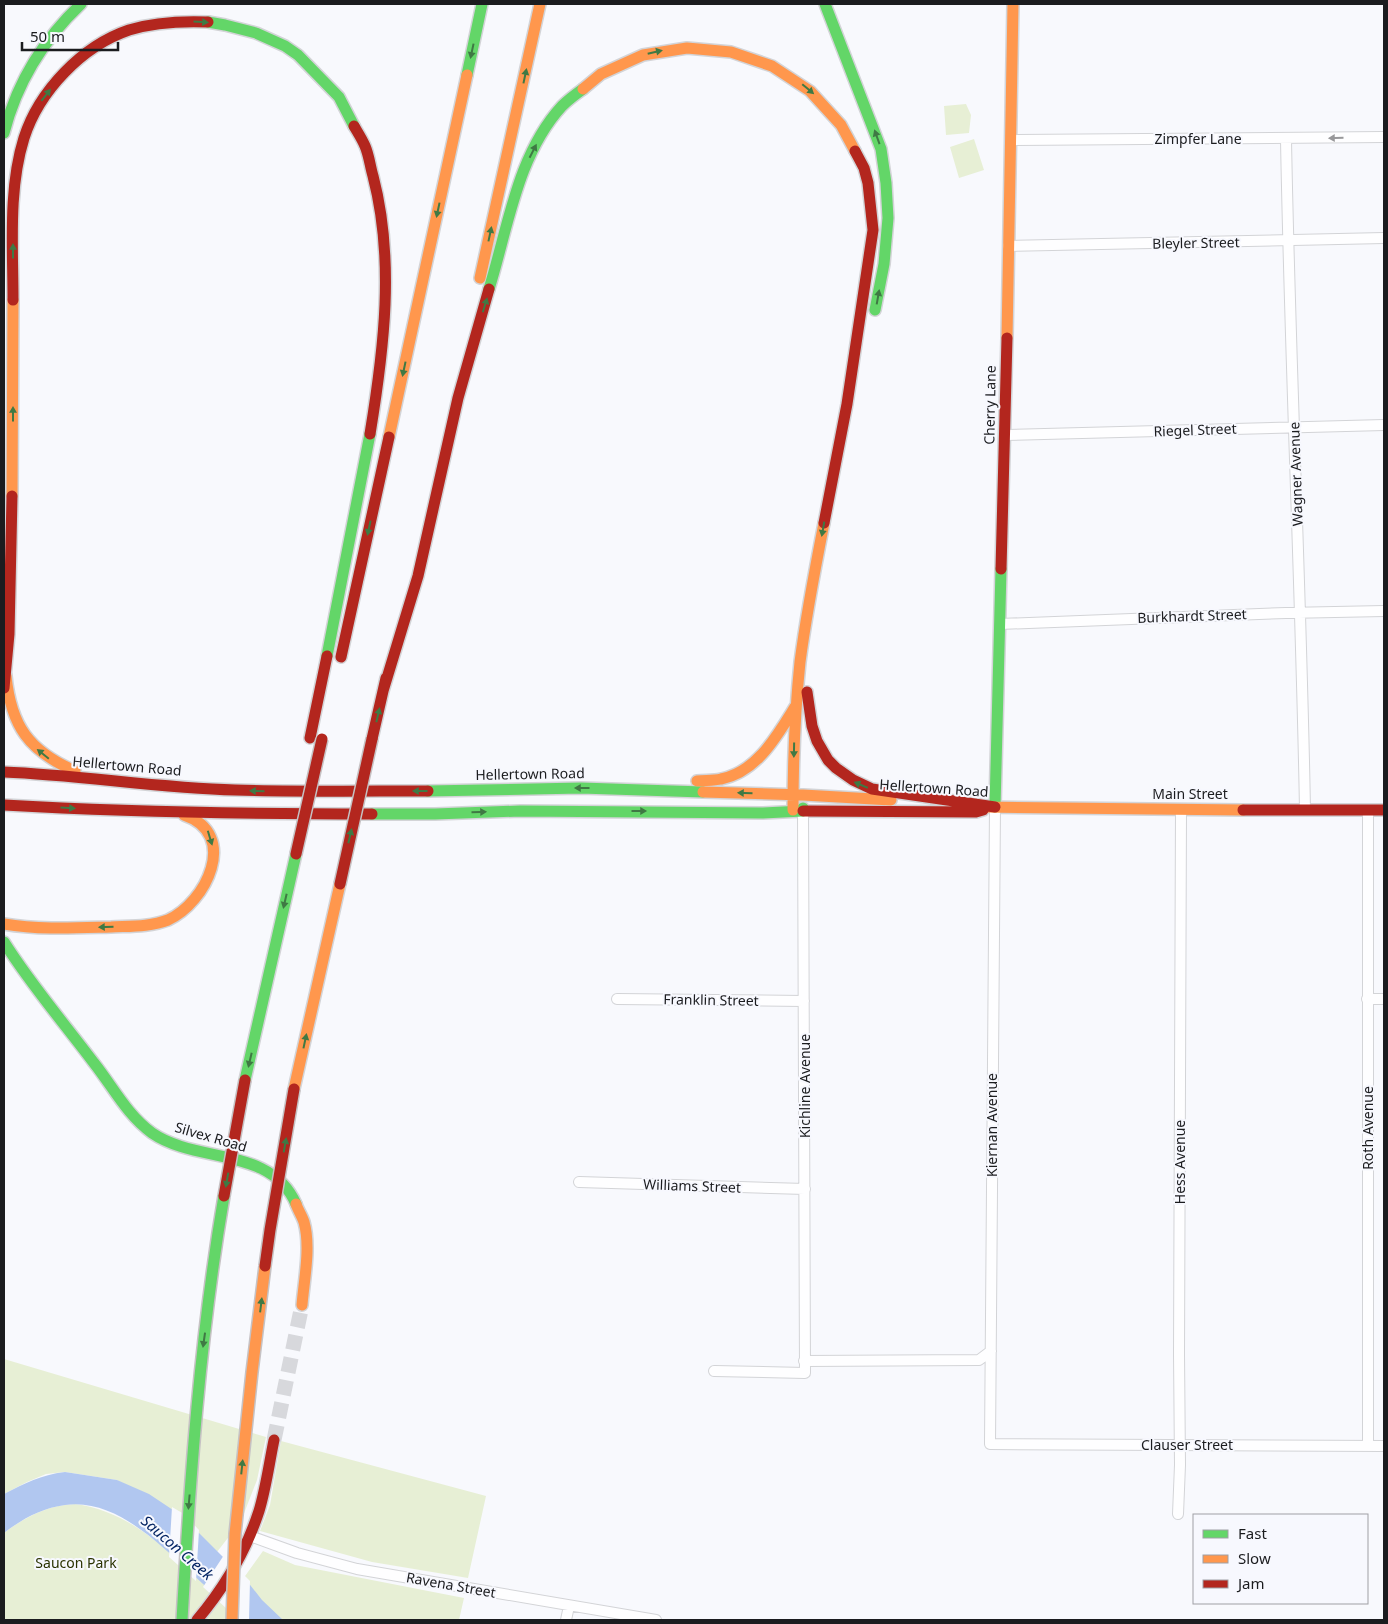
<svg xmlns="http://www.w3.org/2000/svg" width="1388" height="1624" font-family="'Noto Sans',sans-serif">
<style>
.green{fill:#e7efd5}
.water{fill:#b1c7f0}
.pier{fill:#f8f9fd}
.lines{fill:none;stroke-linecap:round;stroke-linejoin:round}
.secondary-tunnel{stroke:#d7d8dc;stroke-width:15;stroke-dasharray:15 8;stroke-linecap:butt}
.street-casing{stroke:#d3d4d7;stroke-width:12}
.fast-casing{stroke:#d3d4d7;stroke-width:14}
.slow-casing{stroke:#d3d4d7;stroke-width:14}
.jam-casing{stroke:#d3d4d7;stroke-width:14}
.street{stroke:#fefeff;stroke-width:10}
.fast{stroke:#63d668;stroke-width:11}
.slow{stroke:#ff974d;stroke-width:11}
.jam{stroke:#b3261e;stroke-width:11}
.fast-bridge-casing{stroke:#c6c2c4;stroke-width:14;stroke-linecap:butt}
.slow-bridge-casing{stroke:#c6c2c4;stroke-width:14;stroke-linecap:butt}
.jam-bridge-casing{stroke:#c6c2c4;stroke-width:14;stroke-linecap:butt}
.fast-bridge{stroke:#63d668;stroke-width:11}
.slow-bridge{stroke:#ff974d;stroke-width:11}
.jam-bridge{stroke:#b3261e;stroke-width:11}
.oneway{fill:#3f7944}
.oneway2{fill:#98989a}
.labels{text-anchor:middle;stroke-width:4;stroke-linejoin:round;paint-order:stroke}
.street-label{font-size:14px;fill:#1b1c1f;stroke:#f7f8fe}
.park-label{font-size:14px;fill:#2a3301;stroke:#f7f8fe}
.water-label{font-size:15px;font-style:italic;fill:#042463;stroke:#f7f8fe}
</style>
<rect width="100%" height="100%" fill="#f8f9fd"/>
<path class="green" d="M 966,104 L 971,115 L 969,133 L 946,135 L 944,106 Z
M 974,139 L 984,170 L 959,178 L 950,147 Z
M 4,1359 L 266,1437 L 257,1480 L 241,1521 L 217,1552 L 207,1542 L 117,1480 L 65,1472 L 46,1474 L 27,1482 L 4,1494 Z
M 281,1441 L 486,1496 L 468,1578 L 372,1562 L 260,1531 L 270,1505 Z
M 75,1504 C 138,1512 180,1563 225,1604 L 263,1551 L 295,1565 L 464,1598 L 459,1620 L 283,1620 L 282,1619 L 258,1620 L 4,1620 L 4,1533 C 25,1517 48,1505 75,1504 Z"/>
<path class="water" d="M 65,1472 L 117,1480 L 149,1494 L 182,1516 L 247,1581 L 262,1600 L 283,1620 L 243,1620 C 225,1604 207,1588 189,1571 C 157,1542 114,1498 65,1505 C 42,1508 22,1519 4,1533 L 4,1494 C 26,1483 40,1475 65,1472 Z"/>
<path class="pier" d="M 172,1507 L 184,1514 L 199,1530 L 196,1581 L 169,1557 Z
M 224,1555 L 250,1581 L 249,1620 L 239,1620 L 203,1587 Z"/>
<g class="lines">
<path class="secondary-tunnel" d="M 274,1440 L 302,1305"/>
<g class="street-casing">
<path id="street" d="M 1286,139 C 1290,363 1301,586 1305,810
M 1011,140 L 1384,137
M 1008,246 L 1384,238
M 1005,435 L 1384,425
M 1000,624 L 1286,613 L 1384,611
M 995,807 L 990,1444 L 1384,1446
M 1368,810 L 1368,1445
M 617,999 L 804,1001
M 1367,999 L 1384,999
M 579,1182 L 805,1189
M 804,1361 L 979,1360 L 991,1351
M 714,1371 L 805,1373 L 803,811
M 1178,1514 L 1180,1465 L 1179,1354 L 1181,810
M 250,1536 L 297,1553 L 357,1569 L 656,1620
M 566,1620 L 569,1606"/>
</g>
<g class="fast-casing">
<path id="fast" d="M 825,4 L 881,149 L 886,183 L 888,218 L 884,264 L 875,310
M 208,22 L 225,25 L 256,33 L 285,46 L 298,55 L 339,97 L 354,126
M 467,75 L 482,4
M 4,133 C 17,82 43,40 81,4
M 489,289 C 508,228 517,155 562,106 C 568,100 576,94 583,89
M 327,656 L 370,434
M 428,791 L 581,788 L 703,792
M 995,807 L 1001,569
M 372,814 L 435,814 L 520,811 L 763,813 L 803,811 L 803,808
M 4,942 C 31,985 64,1023 94,1063 C 113,1087 127,1115 152,1133 C 197,1164 271,1146 296,1204
M 245,1080 L 296,854"/>
</g>
<g class="slow-casing">
<path id="slow" d="M 583,89 L 601,74 L 643,55 L 687,48 L 731,52 L 772,66 L 810,91 L 841,125 L 855,151
M 480,278 L 540,4
M 1007,338 L 1013,4
M 389,437 L 467,75
M 12,496 L 13,300
M 6,676 C 11,726 29,751 75,771
M 697,781 C 705,780 713,781 721,779 C 757,772 777,736 795,707
M 703,792 L 803,795
M 803,795 L 891,800
M 983,807 L 1243,810
M 793,810 C 793,761 795,711 800,662 C 806,616 815,569 824,523
M 4,924 C 39,930 75,928 111,927 C 129,926 150,927 168,920 C 206,903 240,834 184,815
M 294,1089 L 340,884
M 296,1204 C 298,1210 302,1216 304,1222 C 311,1247 304,1280 302,1305"/>
</g>
<g class="jam-casing">
<path id="jam" d="M 354,126 C 358,133 362,139 365,146 C 369,155 370,166 373,176 C 395,260 384,349 370,434
M 13,300 C 13,247 8,189 24,138 C 39,91 82,46 129,30 C 155,22 182,21 208,22
M 824,523 L 847,404 L 873,230 L 868,183 L 864,168 L 855,151
M 1001,569 L 1007,338
M 341,657 L 389,437
M 4,688 L 9,634 L 12,496
M 383,691 L 418,576 L 458,398 L 489,289
M 807,692 L 812,726 L 817,741 L 828,760 L 836,768 L 853,780 L 872,789 L 995,807
M 310,738 L 327,656
M 372,739 L 386,678
M 4,772 C 81,775 157,788 235,790 C 299,792 364,791 428,791
M 4,805 C 127,812 249,814 372,814
M 1243,810 L 1384,810
M 803,811 L 976,812 L 983,810
M 197,1620 C 224,1588 246,1551 259,1511 C 266,1488 269,1464 274,1440"/>
</g>
<use href="#street" class="street"/>
<use href="#fast" class="fast"/>
<use href="#slow" class="slow"/>
<use href="#jam" class="jam"/>
<g class="fast-bridge-casing">
<path id="fast-bridge" d="M 182,1620 C 190,1478 200,1336 224,1196"/>
</g>
<g class="slow-bridge-casing">
<path id="slow-bridge" d="M 232,1620 L 235,1534 L 252,1372 L 265,1266"/>
</g>
<g class="jam-bridge-casing">
<path id="jam-bridge" d="M 296,854 L 322,739
M 340,884 L 372,739
M 224,1196 L 245,1080
M 265,1266 L 270,1230 L 294,1089"/>
</g>
<use href="#fast-bridge" class="fast-bridge"/>
<use href="#slow-bridge" class="slow-bridge"/>
<use href="#jam-bridge" class="jam-bridge"/>
</g>
<defs><path id="oneway-solid" d="M-6-.8H1V-3.2L6.5 0L1 3.2V.8H-6Z" transform="scale(1.25)"/></defs>
<g class="oneway">
<use href="#oneway-solid" transform="translate(201 22) rotate(3)"/>
<use href="#oneway-solid" transform="translate(472 51) rotate(102)"/>
<use href="#oneway-solid" transform="translate(655 52) rotate(-13)"/>
<use href="#oneway-solid" transform="translate(525 76) rotate(-78)"/>
<use href="#oneway-solid" transform="translate(808 89) rotate(40)"/>
<use href="#oneway-solid" transform="translate(46 95) rotate(-52)"/>
<use href="#oneway-solid" transform="translate(877 137) rotate(-110)"/>
<use href="#oneway-solid" transform="translate(533 151) rotate(-63)"/>
<use href="#oneway-solid" transform="translate(438 210) rotate(102)"/>
<use href="#oneway-solid" transform="translate(490 234) rotate(-78)"/>
<use href="#oneway-solid" transform="translate(13 251) rotate(-90)"/>
<use href="#oneway-solid" transform="translate(878 297) rotate(-80)"/>
<use href="#oneway-solid" transform="translate(485 305) rotate(-73)"/>
<use href="#oneway-solid" transform="translate(404 369) rotate(102)"/>
<use href="#oneway-solid" transform="translate(13 414) rotate(-90)"/>
<use href="#oneway-solid" transform="translate(369 528) rotate(102)"/>
<use href="#oneway-solid" transform="translate(823 529) rotate(100)"/>
<use href="#oneway-solid" transform="translate(378 715) rotate(-77)"/>
<use href="#oneway-solid" transform="translate(794 750) rotate(91)"/>
<use href="#oneway-solid" transform="translate(43 754) rotate(-141)"/>
<use href="#oneway-solid" transform="translate(861 785) rotate(-157)"/>
<use href="#oneway-solid" transform="translate(582 788) rotate(-180)"/>
<use href="#oneway-solid" transform="translate(257 791) rotate(-179)"/>
<use href="#oneway-solid" transform="translate(420 791) rotate(-180)"/>
<use href="#oneway-solid" transform="translate(745 793) rotate(-178)"/>
<use href="#oneway-solid" transform="translate(68 808) rotate(3)"/>
<use href="#oneway-solid" transform="translate(639 811)"/>
<use href="#oneway-solid" transform="translate(479 812) rotate(-2)"/>
<use href="#oneway-solid" transform="translate(350 836) rotate(-77)"/>
<use href="#oneway-solid" transform="translate(210 838) rotate(73)"/>
<use href="#oneway-solid" transform="translate(285 901) rotate(103)"/>
<use href="#oneway-solid" transform="translate(106 927) rotate(178)"/>
<use href="#oneway-solid" transform="translate(305 1041) rotate(-78)"/>
<use href="#oneway-solid" transform="translate(250 1060) rotate(103)"/>
<use href="#oneway-solid" transform="translate(285 1145) rotate(-80)"/>
<use href="#oneway-solid" transform="translate(227 1180) rotate(100)"/>
<use href="#oneway-solid" transform="translate(261 1305) rotate(-83)"/>
<use href="#oneway-solid" transform="translate(204 1340) rotate(98)"/>
<use href="#oneway-solid" transform="translate(242 1467) rotate(-84)"/>
<use href="#oneway-solid" transform="translate(189 1502) rotate(95)"/>
</g>
<use class="oneway2" href="#oneway-solid" transform="translate(1336 138) rotate(179)"/>
<g class="labels">
<g class="street-label">
<text x="1198" y="144">Zimpfer Lane</text>
<text transform="translate(1196 243) rotate(-1)" y="5">Bleyler Street</text>
<text transform="translate(990 405) rotate(-89)" y="5">Cherry Lane</text>
<text transform="translate(1195 430) rotate(-2)" y="5">Riegel Street</text>
<text transform="translate(1296 474) rotate(-92)" y="5">Wagner Avenue</text>
<text transform="translate(1192 616) rotate(-2)" y="5">Burkhardt Street</text>
<text transform="translate(127 766) rotate(5)" y="5">Hellertown Road</text>
<text transform="translate(530 774) rotate(-1)" y="5">Hellertown Road</text>
<text transform="translate(934 788) rotate(4)" y="5">Hellertown Road</text>
<text x="1190" y="799">Main Street</text>
<text transform="translate(711 1000) rotate(1)" y="5">Franklin Street</text>
<text transform="translate(805 1086) rotate(-90)" y="5">Kichline Avenue</text>
<text transform="translate(992 1125) rotate(-90)" y="5">Kiernan Avenue</text>
<text transform="translate(1368 1128) rotate(-90)" y="5">Roth Avenue</text>
<text transform="translate(211 1137) rotate(16)" y="5">Silvex Road</text>
<text transform="translate(1180 1162) rotate(-90)" y="5">Hess Avenue</text>
<text transform="translate(692 1186) rotate(2)" y="5">Williams Street</text>
<text x="1187" y="1450">Clauser Street</text>
<text transform="translate(451 1585) rotate(10)" y="5">Ravena Street</text>
</g>
<g class="park-label">
<text x="76" y="1568">Saucon Park</text>
</g>
<g class="water-label">
<text transform="translate(177 1548) rotate(41)" y="5">Saucon Creek</text>
</g>
</g>
<rect width="1388" height="1624" fill="none" stroke="#1b1c1f" stroke-width="10"/>
<rect x="1193" y="1514" width="175" height="90" fill="#f7f8fe" stroke="#9fa0a5"/>
<rect x="1203" y="1530" width="25" height="8" fill="#63d668" stroke="#9fa0a5"/>
<text x="1238" y="1539" font-size="15" fill="#1b1c1f">Fast</text>
<rect x="1203" y="1555" width="25" height="8" fill="#ff974d" stroke="#9fa0a5"/>
<text x="1238" y="1564" font-size="15" fill="#1b1c1f">Slow</text>
<rect x="1203" y="1580" width="25" height="8" fill="#b3261e" stroke="#9fa0a5"/>
<text x="1238" y="1589" font-size="15" fill="#1b1c1f">Jam</text>
<path d="M22 42v8h96v-8" fill="none" stroke="#1b1c1f" stroke-width="2.5"/>
<text x="30" y="42" font-size="15" fill="#1b1c1f" stroke="#f7f8fe" stroke-width="4" paint-order="stroke">50 m</text>
</svg>
